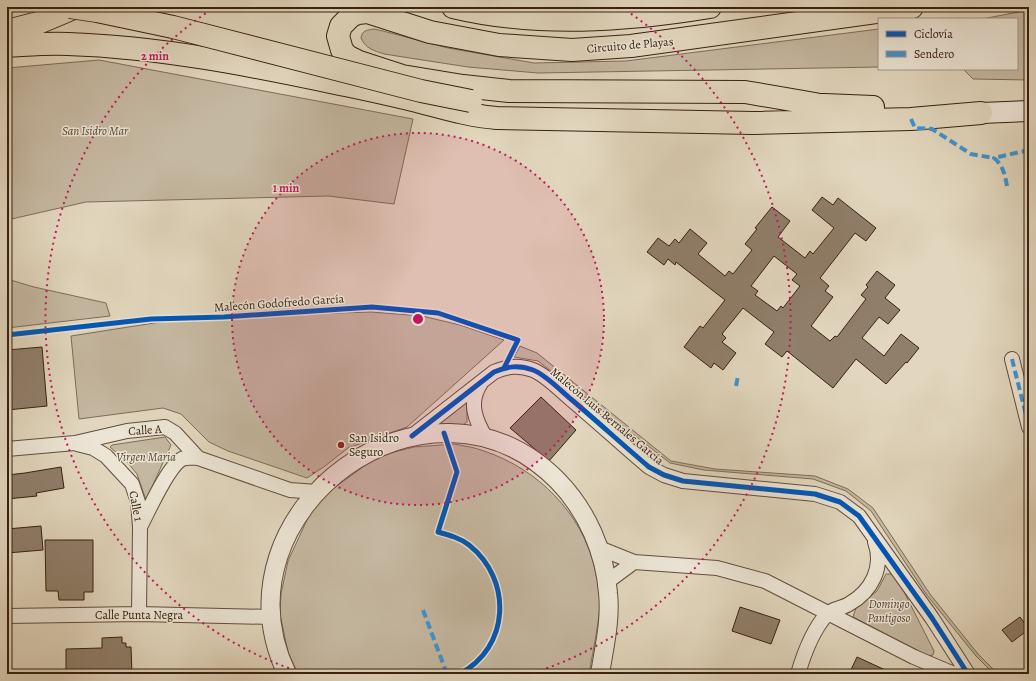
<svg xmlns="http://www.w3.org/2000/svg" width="1036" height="681" font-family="Alegreya,serif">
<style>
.green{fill:#c5b8a1;stroke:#7e6c59}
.building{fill:#907f6b;stroke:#372011;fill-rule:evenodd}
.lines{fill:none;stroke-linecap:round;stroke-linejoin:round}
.minor-casing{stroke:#624e3c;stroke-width:16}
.tertiary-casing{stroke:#624e3c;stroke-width:20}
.secondary-casing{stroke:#372011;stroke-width:22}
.trunk-casing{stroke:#372011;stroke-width:24}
.minor{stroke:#ece5d5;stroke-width:14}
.tertiary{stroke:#ece5d5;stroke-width:18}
.secondary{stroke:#ece5d5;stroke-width:20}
.trunk{stroke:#e2d7be;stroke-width:22}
.trunk-bridge-casing{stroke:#372011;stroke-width:24;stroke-linecap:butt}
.trunk-bridge{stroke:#e2d7be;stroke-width:22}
.quiet{stroke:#3e94d3;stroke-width:4;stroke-dasharray:8 4;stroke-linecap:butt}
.cycleway-casing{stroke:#ece5d5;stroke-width:8}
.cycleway{stroke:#0057b8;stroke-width:5}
.ring{fill:none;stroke:#c2185b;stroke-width:2;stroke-dasharray:2 4}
.poi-dot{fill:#8f2418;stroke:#ece5d5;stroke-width:1.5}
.labels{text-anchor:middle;stroke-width:3;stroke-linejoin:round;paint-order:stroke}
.street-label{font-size:12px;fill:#372011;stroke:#ece5d5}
.park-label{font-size:12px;font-style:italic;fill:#5a4635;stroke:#ece5d5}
.poi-label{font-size:12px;fill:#372011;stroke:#ece5d5;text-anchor:start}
.centre{fill:#c2185b;stroke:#ece5d5;stroke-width:2}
.ring-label{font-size:12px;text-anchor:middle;font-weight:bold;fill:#c2185b;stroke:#ece5d5;stroke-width:3;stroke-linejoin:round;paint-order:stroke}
</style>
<rect width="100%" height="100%" fill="#e2d7be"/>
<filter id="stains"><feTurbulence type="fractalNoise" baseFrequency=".005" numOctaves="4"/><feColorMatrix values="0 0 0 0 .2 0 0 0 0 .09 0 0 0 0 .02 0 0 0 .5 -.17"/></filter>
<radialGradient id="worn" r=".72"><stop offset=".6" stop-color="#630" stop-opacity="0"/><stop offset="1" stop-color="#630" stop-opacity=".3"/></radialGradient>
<path class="green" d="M 1029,10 L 1029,80 L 973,79 L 963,69 L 1017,69 L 1017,19 L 982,19 Z
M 374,29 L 383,31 L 448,48 L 534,63 L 626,61 L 879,29 L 879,67 L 538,73 L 468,67 L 384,54 C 373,50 366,49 361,38 C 362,30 368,30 374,29 Z
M 99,60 L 413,119 L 394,204 L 328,196 L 86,202 L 7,220 L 7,68 Z
M 7,279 L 34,287 L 106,303 L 110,316 L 7,328 Z
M 371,312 L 422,316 L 460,325 L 504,340 L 407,427 L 348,448 L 325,466 L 307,478 L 228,451 L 209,442 L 181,414 L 163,408 L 79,419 L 71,336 L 186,318 Z
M 520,346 L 537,353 L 671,461 L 715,469 L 815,476 L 848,489 L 873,508 L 930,594 L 978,654 L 998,674 L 994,674 L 976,656 L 926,594 L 871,511 L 846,491 L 813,479 L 704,470 L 670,463 L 538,361 L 514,357 Z
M 467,401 L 467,422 L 461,426 L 439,424 Z
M 165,437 L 171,445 L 146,500 L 137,474 L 128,463 L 110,447 L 112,445 Z
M 454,444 C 464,446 474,447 484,451 C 538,469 582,513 595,569 C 596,577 599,585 600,593 C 601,616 593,650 589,674 L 298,674 L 288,652 L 280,614 L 281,594 L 288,561 L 313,507 L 334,488 L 378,456 L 414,447 Z
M 886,574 L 895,574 L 934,651 L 933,655 L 928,656 L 853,617 L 856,608 L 877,591 Z"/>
<path class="building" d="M 822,197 L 833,205 L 838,198 L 876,228 L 866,241 L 855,233 L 820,278 L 829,286 L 825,291 L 833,297 L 811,326 L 830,341 L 835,336 L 837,337 L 866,299 L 861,295 L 868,287 L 866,285 L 877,271 L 895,285 L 885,298 L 900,310 L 888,324 L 879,317 L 862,338 L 884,356 L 901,334 L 919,348 L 907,363 L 906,362 L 886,384 L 856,359 L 833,388 L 787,351 L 782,357 L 765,344 L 774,332 L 743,308 L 722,334 L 726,338 L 722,342 L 736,353 L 723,370 L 714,363 L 711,368 L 684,347 L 700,326 L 703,328 L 725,300 L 676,262 L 675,265 L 668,259 L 664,265 L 647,252 L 658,238 L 669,246 L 675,239 L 679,243 L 690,229 L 707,243 L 698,254 L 725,276 L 729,271 L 733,274 L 752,250 L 745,244 L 757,229 L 755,228 L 772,207 L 790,221 L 778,237 L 805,258 L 810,251 L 813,254 L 834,228 L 812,210 ZM 774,256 L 797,274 L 792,280 L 800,286 L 783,308 L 781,306 L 777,311 L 755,295 L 758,291 L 751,286 Z
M 42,347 L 47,406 L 7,410 L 7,350 Z
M 541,397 L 576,430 L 549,461 L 510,428 Z
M 61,467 L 64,488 L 36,493 L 37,496 L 7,499 L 7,475 L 25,473 Z
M 41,526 L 43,550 L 7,553 L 7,529 Z
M 45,540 L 93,540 L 93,592 L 84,592 L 84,600 L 59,600 L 58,591 L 46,591 Z
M 740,607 L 780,620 L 771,644 L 732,631 Z
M 1020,617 L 1029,629 L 1012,642 L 1002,630 Z
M 122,637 L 122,643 L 126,643 L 126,647 L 131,647 L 132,674 L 66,674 L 66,649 L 102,648 L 102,638 Z
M 857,657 L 894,674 L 849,674 Z"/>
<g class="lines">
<g class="minor-casing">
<path id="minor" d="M 1012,359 L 1029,427
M 481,383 C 468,402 475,420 486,438
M 412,436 L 494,372 C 508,366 519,365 533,370 C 546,375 561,391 572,400 C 598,422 623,445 649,467 L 664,475 L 683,481 L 815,494 L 840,502 L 859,516 L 932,618 L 968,674
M 77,444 L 93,448 L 106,456 L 132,484 L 138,502 L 140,527 L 139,614
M 7,449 L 75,443 L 127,431 L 165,427 L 175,433 L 198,458 L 290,490 L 317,492
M 140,527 C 148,512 168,466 182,459 C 186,457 193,458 198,458
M 599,548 L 634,562 L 717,568 L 765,581 L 914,657 L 954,674
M 607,582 L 634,562
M 7,616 L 139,614 L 271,617
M 798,674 C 804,653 812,631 827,614 C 832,609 843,608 849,604 C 872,591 884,567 875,542"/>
</g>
<g class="tertiary-casing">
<path id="tertiary" d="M 287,674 C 209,511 429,350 558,481 C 587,511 605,552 608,593 C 611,620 604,648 600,674"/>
</g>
<g class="secondary-casing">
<path id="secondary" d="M 981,113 L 1029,111"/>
</g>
<g class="trunk-casing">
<path id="trunk" d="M 352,7 L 430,32 L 499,45 L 572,50 L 631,46 L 912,7
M 453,7 C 537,27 625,21 710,7
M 367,12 L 358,13 L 351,16 L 341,26 L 338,36 L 342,50 L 347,56 L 359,62 L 402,76 L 463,86 L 509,91 L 745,92 L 815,104
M 7,31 L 38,23 L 76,7
M 7,46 C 27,45 47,43 68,44 C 159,47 251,65 340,84 C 366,89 392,95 417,101 C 444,108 470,116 497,118 L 753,123 L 911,119 L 981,113
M 800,104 L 873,107"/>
</g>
<use href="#minor" class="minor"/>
<use href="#tertiary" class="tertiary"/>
<use href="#secondary" class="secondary"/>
<use href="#trunk" class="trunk"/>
<g class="trunk-bridge-casing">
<path id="trunk-bridge" d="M 70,7 L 97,11 L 173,27 L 421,91 L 471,101"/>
</g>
<use href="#trunk-bridge" class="trunk-bridge"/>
<path class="quiet" d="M 911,119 L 915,128 L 932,129 L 971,154 L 994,158
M 1007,186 C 1005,175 1003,165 994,158 L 1029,150
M 1012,359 L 1029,427
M 736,386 L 738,376
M 423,610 L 447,674"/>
<g class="cycleway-casing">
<path id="cycleway" d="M 7,335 L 151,319 L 224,317 L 372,307 L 438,313 L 518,340 L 504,368
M 444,433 L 457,472 L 438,532 C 449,535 460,538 469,545 C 513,580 510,648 459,674
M 412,436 L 494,372 C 508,366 519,365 533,370 C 546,375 561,391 572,400 C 598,422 623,445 649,467 L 664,475 L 683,481 L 815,494 L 840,502 L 859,516 L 932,618 L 968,674"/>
</g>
<use href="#cycleway" class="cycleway"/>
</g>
<circle cx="418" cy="319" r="186" fill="#c2185b" fill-opacity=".12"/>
<g class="ring">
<circle cx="418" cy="319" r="186"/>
<path d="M306 674A372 372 0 0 1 215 7M621 7A372 372 0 0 1 530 674"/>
</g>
<circle class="poi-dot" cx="341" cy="445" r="4"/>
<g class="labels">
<g class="street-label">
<text transform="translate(630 45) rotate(-5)" y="4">Circuito de Playas</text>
<text transform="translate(279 303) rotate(-4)" y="4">Malecón Godofredo García</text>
<text transform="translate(607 416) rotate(40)" y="4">Malecón Luis Bernales García</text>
<text transform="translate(145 430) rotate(-4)" y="4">Calle A</text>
<text transform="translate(136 506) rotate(79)" y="4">Calle 1</text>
<text x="139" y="619">Calle Punta Negra</text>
</g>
<g class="park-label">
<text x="95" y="135">San Isidro Mar</text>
<text x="146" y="461">Virgen Maria</text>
<text x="889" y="608">Domingo<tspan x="889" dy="14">Pantigoso</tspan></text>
</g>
<g class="poi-label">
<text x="349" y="442">San Isidro<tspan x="349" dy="14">Seguro</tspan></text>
</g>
</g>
<circle cx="418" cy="319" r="6" class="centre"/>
<g class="ring-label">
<text x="155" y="60">2 min</text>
<text x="286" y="192">1 min</text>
</g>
<rect width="1036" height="681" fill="none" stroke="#e2d7be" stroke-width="24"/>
<rect x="8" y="8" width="1020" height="665" fill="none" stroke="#372011" stroke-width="2"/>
<rect x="12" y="12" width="1012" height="657" fill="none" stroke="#372011"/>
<rect x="878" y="18" width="140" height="52" fill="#ece5d5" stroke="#a49687"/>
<rect x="886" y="31" width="20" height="6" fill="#0057b8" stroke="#a49687"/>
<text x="914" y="38" font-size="12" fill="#372011">Ciclovía</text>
<rect x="886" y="51" width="20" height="6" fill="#3e94d3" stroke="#a49687"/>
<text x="914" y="58" font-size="12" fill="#372011">Sendero</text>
<rect width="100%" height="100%" filter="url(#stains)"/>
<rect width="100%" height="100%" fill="url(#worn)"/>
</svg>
